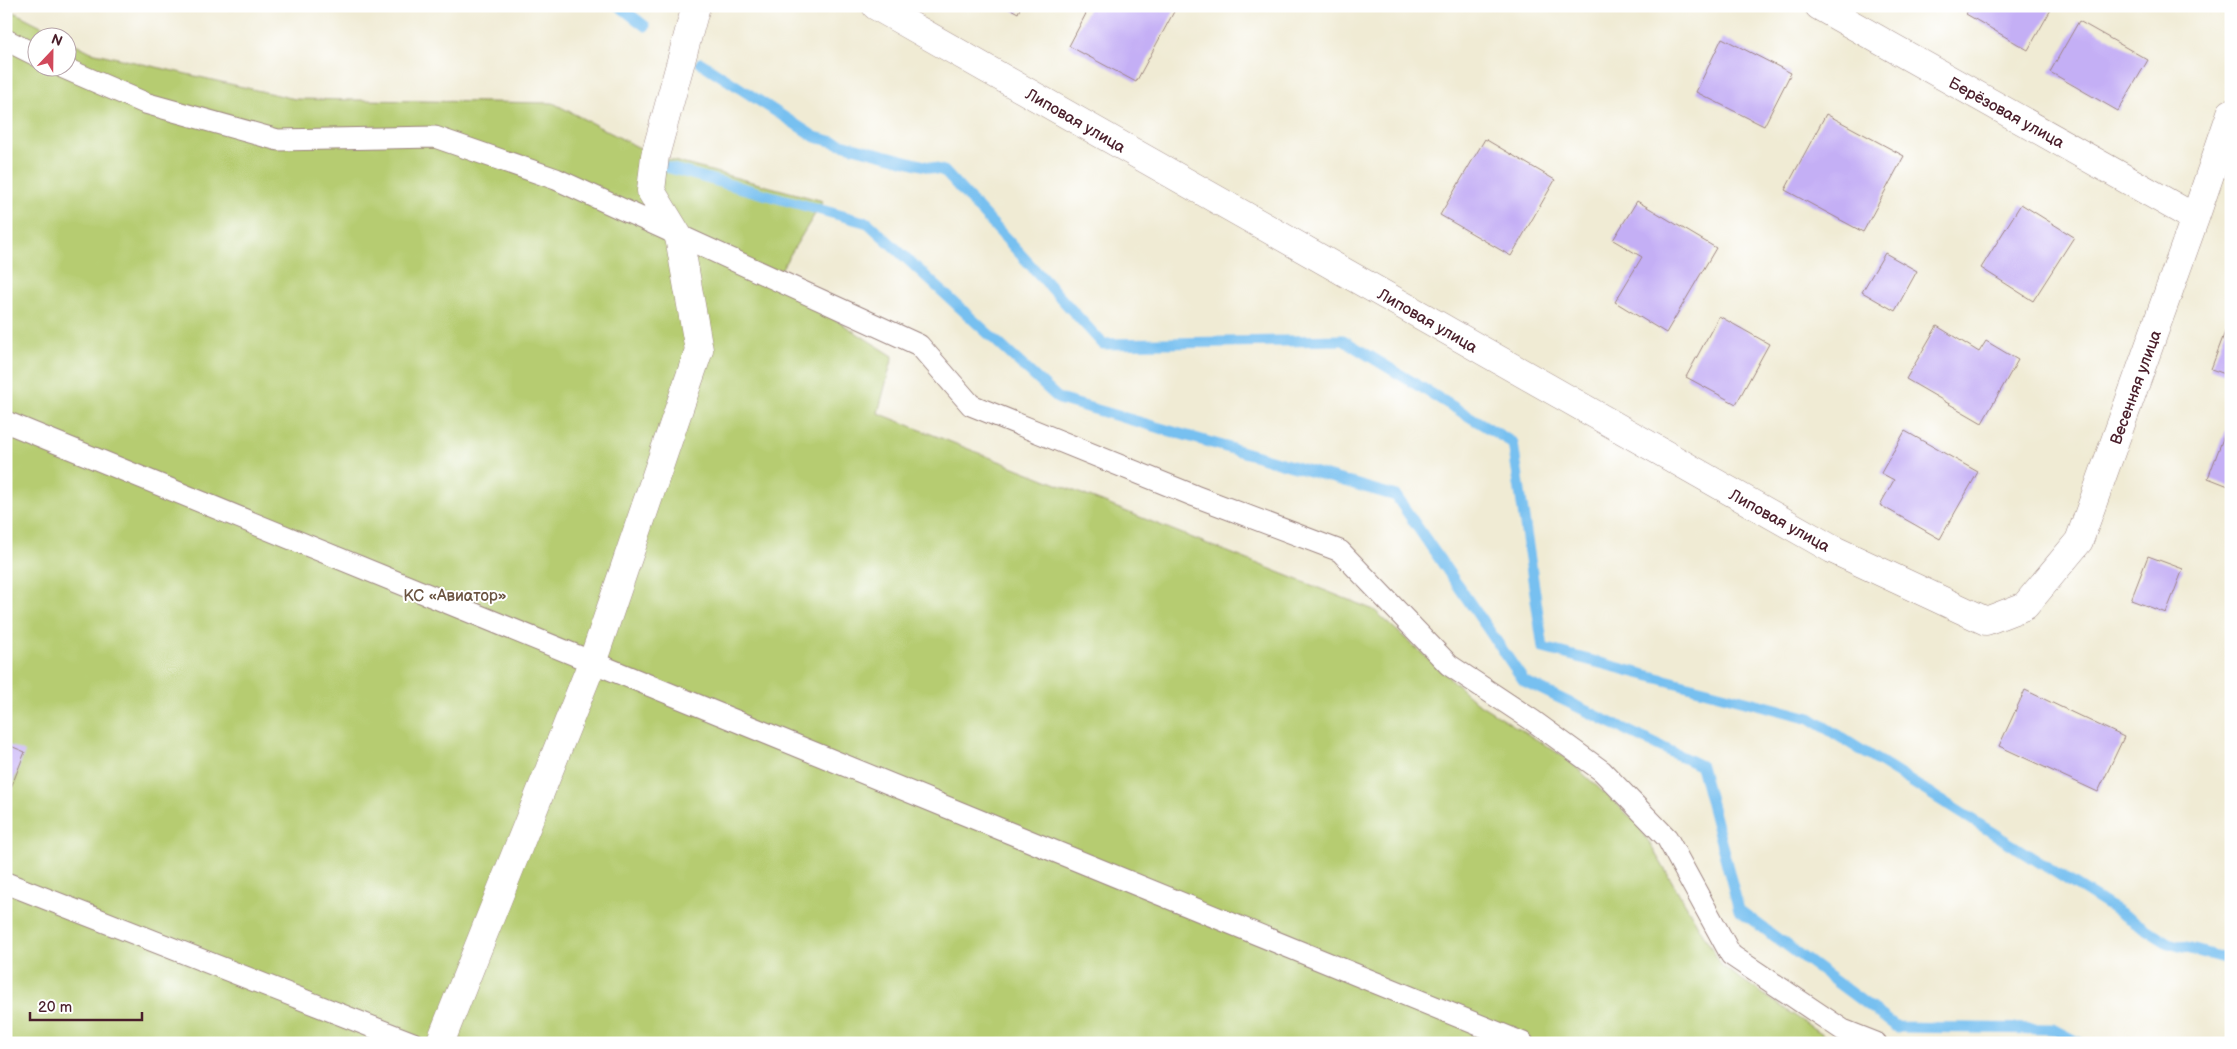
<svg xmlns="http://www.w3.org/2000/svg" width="2237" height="1049" font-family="'Balsamiq Sans',sans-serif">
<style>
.green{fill:#b6cc71;stroke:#80764e}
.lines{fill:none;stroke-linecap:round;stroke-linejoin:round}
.stream{stroke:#77c0f0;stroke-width:11}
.building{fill:#c4aff5}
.lane-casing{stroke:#9d8580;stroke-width:23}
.street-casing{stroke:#9d8580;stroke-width:29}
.lane{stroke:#fff;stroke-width:21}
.street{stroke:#fff;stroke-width:28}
.labels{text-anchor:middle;stroke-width:4;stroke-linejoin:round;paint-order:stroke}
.street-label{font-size:16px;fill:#4a1f2b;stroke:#fff}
.park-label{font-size:16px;fill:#6a5340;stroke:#fff}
</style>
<rect width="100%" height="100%" fill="#fff"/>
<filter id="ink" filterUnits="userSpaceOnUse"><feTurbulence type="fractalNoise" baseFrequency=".02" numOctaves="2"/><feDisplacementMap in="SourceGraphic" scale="10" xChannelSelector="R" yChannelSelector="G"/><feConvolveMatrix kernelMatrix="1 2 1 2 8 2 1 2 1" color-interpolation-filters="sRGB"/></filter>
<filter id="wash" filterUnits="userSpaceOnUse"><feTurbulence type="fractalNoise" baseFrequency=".0096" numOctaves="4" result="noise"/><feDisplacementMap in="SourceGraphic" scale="20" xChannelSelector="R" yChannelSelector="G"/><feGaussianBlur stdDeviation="1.12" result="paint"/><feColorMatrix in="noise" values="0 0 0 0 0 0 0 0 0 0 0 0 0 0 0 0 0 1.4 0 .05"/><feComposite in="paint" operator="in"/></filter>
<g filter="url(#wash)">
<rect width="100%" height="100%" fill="#f0ebd4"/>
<path class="green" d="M 6,8 L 63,37 L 38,38 L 38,68 L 68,68 L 68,40 L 91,52 L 295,99 L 553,103 L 655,156 L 823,201 L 774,281 L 893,356 L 878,413 L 1374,610 L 1476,702 L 1566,758 L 1638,824 L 1722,966 L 1835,1043 L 6,1043 Z"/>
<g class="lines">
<path class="stream" d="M 619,6 L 645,26
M 701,63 L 815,137 L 944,171 L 1103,344 L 1343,340 L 1513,443 L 1543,648 L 1810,718 L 2168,943 L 2231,960
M 666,167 L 868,223 L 1059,399 L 1396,496 L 1524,681 L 1701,766 L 1739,910 L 1897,1027 L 2053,1029 L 2080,1043"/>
</g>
<g id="blocks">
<path class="building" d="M 1005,6 L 1021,6 L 1018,13 Z
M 1090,6 L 1177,6 L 1136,82 L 1069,46 Z
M 1970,6 L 2053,6 L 2028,50 L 1966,14 Z
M 2079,21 L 2148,60 L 2118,111 L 2050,72 Z
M 1722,38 L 1791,73 L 1764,126 L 1696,92 Z
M 1826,114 L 1904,156 L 1863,232 L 1785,190 Z
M 1485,139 L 1555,180 L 1511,256 L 1440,215 Z
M 1637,201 L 1716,248 L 1666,333 L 1615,302 L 1642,257 L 1613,240 Z
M 2021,204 L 2074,237 L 2033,301 L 1981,268 Z
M 1885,253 L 1917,271 L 1895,311 L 1862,292 Z
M 1719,316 L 1769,344 L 1736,404 L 1686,377 Z
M 2231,316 L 2231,376 L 2211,369 Z
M 1937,326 L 1979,352 L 1986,341 L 2018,360 L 1982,423 L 1906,379 Z
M 2231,417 L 2231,487 L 2208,478 Z
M 1905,431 L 1978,472 L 1940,539 L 1880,505 L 1894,480 L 1881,473 Z
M 2148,556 L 2183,569 L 2166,613 L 2131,600 Z
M 2025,690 L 2124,737 L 2098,792 L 1999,746 Z
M 6,744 L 25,752 L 6,800 Z"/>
</g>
</g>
<g filter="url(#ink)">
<use href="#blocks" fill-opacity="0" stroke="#9d8580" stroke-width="1"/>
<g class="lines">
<g class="lane-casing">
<path id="lane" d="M 6,40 L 38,56
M 64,68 L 145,103 L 278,140 L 435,137 L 556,179 L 919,345 L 971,405 L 1195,496 L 1340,551 L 1449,665 L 1532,720 L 1602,771 L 1667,838 L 1731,955 L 1843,1030 L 1876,1043
M 6,422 L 1523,1043
M 6,883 L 413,1043"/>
</g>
<g class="street-casing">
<path id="street" d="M 876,6 L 1832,549 L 1986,621 L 2025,606 L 2079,541 L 2195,218 L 2231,113
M 1819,6 L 2195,218
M 440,1043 L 592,663 L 699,350 L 679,237 L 651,191 L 655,156 L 696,6"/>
</g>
<use href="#lane" class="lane"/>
<use href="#street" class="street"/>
</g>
</g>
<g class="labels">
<g class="street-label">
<text transform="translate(2007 112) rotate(29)" y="6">Берёзовая улица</text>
<text transform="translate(1076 120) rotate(30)" y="6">Липовая улица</text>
<text transform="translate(1428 320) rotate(30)" y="6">Липовая улица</text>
<text transform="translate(2135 387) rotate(-70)" y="6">Весенняя улица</text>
<text transform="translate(1780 520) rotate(29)" y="6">Липовая улица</text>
</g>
<g class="park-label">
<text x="455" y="601">КС «Авиатор»</text>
</g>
</g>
<rect width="2237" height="1049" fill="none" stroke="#fff" stroke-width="25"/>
<g transform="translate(52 52) rotate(22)"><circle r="24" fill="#ffffff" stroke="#b7a5aa"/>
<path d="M0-4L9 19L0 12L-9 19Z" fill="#d1495b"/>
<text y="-8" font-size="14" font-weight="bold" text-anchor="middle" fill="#4a1f2b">N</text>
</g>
<path d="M30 1012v8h112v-8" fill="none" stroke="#4a1f2b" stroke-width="2.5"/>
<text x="38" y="1012" font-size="15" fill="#4a1f2b" stroke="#ffffff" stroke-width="4" paint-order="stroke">20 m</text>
</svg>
